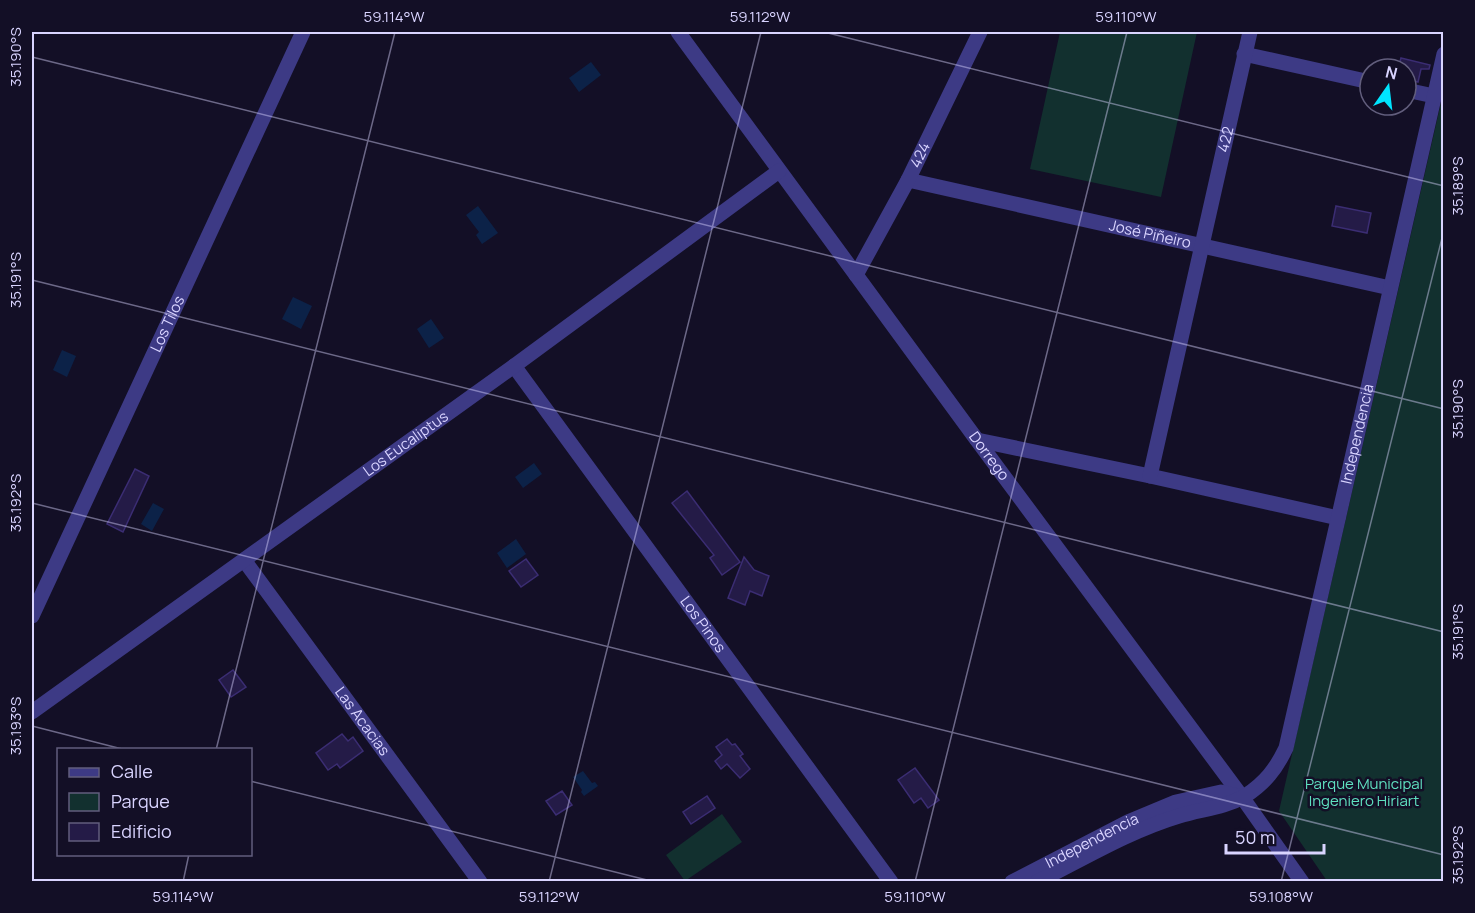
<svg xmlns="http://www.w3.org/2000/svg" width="1475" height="913" font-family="Manrope,sans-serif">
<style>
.green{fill:#12302f}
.water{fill:#0c2248}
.building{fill:#241b47;stroke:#3b2d73;stroke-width:1.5}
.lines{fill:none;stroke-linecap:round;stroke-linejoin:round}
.minor{stroke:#3d3a85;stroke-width:15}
.ticks{fill:none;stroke:#d9d4ff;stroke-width:1.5;stroke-opacity:0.45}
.labels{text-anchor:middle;stroke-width:5;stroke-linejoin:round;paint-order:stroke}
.street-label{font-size:15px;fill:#d9d4ff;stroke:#130f26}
.park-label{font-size:15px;fill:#5fe0c0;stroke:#130f26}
.neatline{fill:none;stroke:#d9d4ff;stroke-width:2}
.ticks-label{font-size:15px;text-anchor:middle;fill:#d9d4ff}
</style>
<rect width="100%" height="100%" fill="#130f26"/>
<path class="green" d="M 1060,32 L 1197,32 L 1161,197 L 1030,169 Z
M 1443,94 L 1443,881 L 1327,881 L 1279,811 Z
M 722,814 L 742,842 L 685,881 L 666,855 Z"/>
<path class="water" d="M 591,62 L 601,75 L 579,92 L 569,78 Z
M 478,206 L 498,233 L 482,244 L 476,235 L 479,232 L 466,215 Z
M 293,297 L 312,306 L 301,329 L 282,319 Z
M 431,319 L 444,338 L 429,348 L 417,329 Z
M 62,350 L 76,356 L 67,377 L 53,370 Z
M 534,463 L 542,474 L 523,488 L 515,477 Z
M 153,503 L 164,509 L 152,531 L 141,524 Z
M 516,539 L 526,554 L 507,568 L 497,553 Z
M 583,771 L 592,783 L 595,782 L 598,786 L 584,796 L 581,792 L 582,790 L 573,777 Z"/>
<path class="building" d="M 1401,58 L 1430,65 L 1429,69 L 1421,69 L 1418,82 L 1406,79 L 1406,69 L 1398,69 Z
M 1336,206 L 1371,213 L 1367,233 L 1332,226 Z
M 135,469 L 149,476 L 123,532 L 107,524 Z
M 687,491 L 740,562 L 722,575 L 710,558 L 714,555 L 672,503 Z
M 744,557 L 754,570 L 769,576 L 762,596 L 750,591 L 745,605 L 728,598 Z
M 526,559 L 538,575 L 521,587 L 509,571 Z
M 233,670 L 246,687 L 231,697 L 219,680 Z
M 342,734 L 348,741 L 353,737 L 363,751 L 340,768 L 337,764 L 328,770 L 316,753 Z
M 727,739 L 732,745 L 735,744 L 743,754 L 740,756 L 750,769 L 740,778 L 727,764 L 721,769 L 715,761 L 722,755 L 716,747 Z
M 915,768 L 939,800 L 928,808 L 921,798 L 914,803 L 898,780 Z
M 562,791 L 572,805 L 556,815 L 546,801 Z
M 707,796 L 715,808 L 691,824 L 683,812 Z"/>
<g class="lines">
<g class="minor">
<path id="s1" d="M 678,32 L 977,440 L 1242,797 L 1302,882"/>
<path d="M 1244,54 L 1370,82"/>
<path d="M 1406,90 L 1434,96"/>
<path id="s2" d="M 908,180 L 1390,288"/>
<path id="s3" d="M 856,275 L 908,180 L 980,32"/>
<path id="s4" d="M 514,366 L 891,882"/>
<path d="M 977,440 L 1150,476 L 1338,518"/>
<path id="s5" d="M 1150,476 L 1250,32"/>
<path id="s6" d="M 244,560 L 480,882"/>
<path id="s7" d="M 32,616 L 303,32"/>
<path id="s8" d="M 32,712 L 514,366 L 779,171"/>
<path id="s9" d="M 1012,882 L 1128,822 L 1176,802 L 1221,792 L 1242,797"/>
<path id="s10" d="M 1037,882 C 1083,859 1129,831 1179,816 C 1201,809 1224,808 1245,796 C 1265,783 1276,769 1286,748 L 1444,54"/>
</g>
</g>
<path class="ticks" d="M 824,32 L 1444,186M 32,57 L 1444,409M 32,280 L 1444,632M 32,503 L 1444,855M 32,726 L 126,750M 216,750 L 395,32M 250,781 L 655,882M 183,882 L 189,854M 549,882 L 761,32M 915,882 L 1127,32M 1281,882 L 1444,230"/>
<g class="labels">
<g class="street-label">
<text dy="5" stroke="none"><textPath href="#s5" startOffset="345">422</textPath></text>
<text dy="5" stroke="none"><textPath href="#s3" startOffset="136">424</textPath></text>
<text dy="5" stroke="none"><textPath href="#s2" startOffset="248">José Piñeiro</textPath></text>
<text dy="5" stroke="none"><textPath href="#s7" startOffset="322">Los Tilos</textPath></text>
<text dy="5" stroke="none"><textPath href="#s10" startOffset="612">Independencia</textPath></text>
<text dy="5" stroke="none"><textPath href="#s8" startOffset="460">Los Eucaliptus</textPath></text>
<text dy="5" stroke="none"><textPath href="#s1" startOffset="526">Dorrego</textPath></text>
<text dy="5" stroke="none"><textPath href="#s4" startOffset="320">Los Pinos</textPath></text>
<text dy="5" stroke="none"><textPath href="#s6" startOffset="200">Las Acacias</textPath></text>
<text dy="5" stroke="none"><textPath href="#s9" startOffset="90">Independencia</textPath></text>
</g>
<g class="park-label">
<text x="1364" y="789">Parque Municipal<tspan x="1364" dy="17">Ingeniero Hiriart</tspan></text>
</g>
</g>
<rect width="1475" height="913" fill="none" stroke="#130f26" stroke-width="66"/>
<rect x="57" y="748" width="195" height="108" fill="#130f26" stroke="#625e7d" stroke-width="1.5"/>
<rect x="69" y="768" width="30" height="9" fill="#3d3a85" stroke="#625e7d" stroke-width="1.5"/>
<text x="111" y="778" font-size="18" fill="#d9d4ff">Calle</text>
<rect x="69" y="793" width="30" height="18" fill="#12302f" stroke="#625e7d" stroke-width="1.5"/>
<text x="111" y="808" font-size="18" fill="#d9d4ff">Parque</text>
<rect x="69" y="823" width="30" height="18" fill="#241b47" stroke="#625e7d" stroke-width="1.5"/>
<text x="111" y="838" font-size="18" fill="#d9d4ff">Edificio</text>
<g transform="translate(1388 87) rotate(14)"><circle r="28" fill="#130f26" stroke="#625e7d" stroke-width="1.5"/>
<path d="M0-4.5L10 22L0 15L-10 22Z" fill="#00e5ff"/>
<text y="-9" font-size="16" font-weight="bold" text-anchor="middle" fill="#d9d4ff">N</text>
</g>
<path d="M1226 844v9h98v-9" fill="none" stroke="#d9d4ff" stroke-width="3"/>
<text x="1235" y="844" font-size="18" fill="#d9d4ff" stroke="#130f26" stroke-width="4.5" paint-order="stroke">50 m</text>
<rect x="33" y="33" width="1409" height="847" class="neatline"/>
<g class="ticks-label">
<text x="394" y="22">59.114°W</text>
<text x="760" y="22">59.112°W</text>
<text x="1126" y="22">59.110°W</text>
<text transform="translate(16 57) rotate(-90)" y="5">35.190°S</text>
<text transform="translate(1458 186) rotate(-90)" y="5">35.189°S</text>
<text transform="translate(16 280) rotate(-90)" y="5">35.191°S</text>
<text transform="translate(1458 409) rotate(-90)" y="5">35.190°S</text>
<text transform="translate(16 503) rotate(-90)" y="5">35.192°S</text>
<text transform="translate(1458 632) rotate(-90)" y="5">35.191°S</text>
<text transform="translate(16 726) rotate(-90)" y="5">35.193°S</text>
<text transform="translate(1458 855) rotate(-90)" y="5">35.192°S</text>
<text x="183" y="902">59.114°W</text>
<text x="549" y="902">59.112°W</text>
<text x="915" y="902">59.110°W</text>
<text x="1281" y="902">59.108°W</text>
</g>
</svg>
